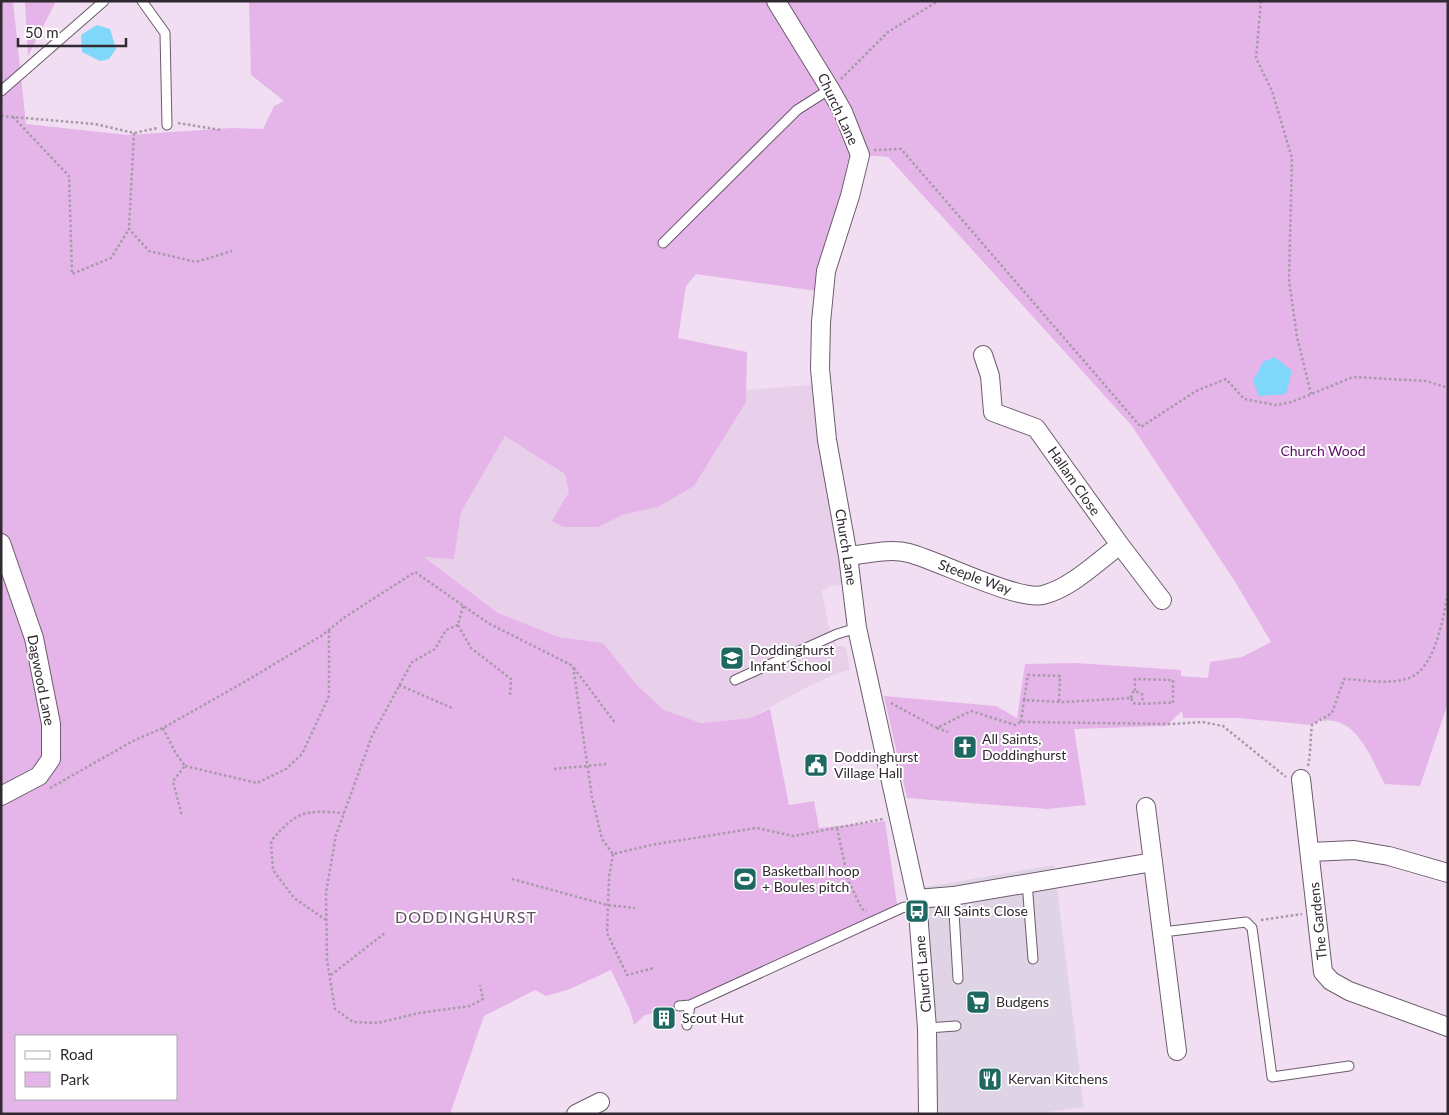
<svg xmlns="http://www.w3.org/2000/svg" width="1449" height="1115" font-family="Lato,sans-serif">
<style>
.commercial{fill:#dfd3e6}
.built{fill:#e8d0ea}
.green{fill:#e5b5e9;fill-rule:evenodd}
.water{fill:#7fd7f9}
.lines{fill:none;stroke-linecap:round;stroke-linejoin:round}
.lane-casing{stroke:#6c5c6d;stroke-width:11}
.street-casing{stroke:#6c5c6d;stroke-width:20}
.path{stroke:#a799a8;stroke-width:2.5;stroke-dasharray:2.5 2.5;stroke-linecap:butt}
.lane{stroke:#fff;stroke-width:9}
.street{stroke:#fff;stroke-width:18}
.labels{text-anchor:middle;stroke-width:4;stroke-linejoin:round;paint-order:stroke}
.street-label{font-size:14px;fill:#302931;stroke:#fff}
.park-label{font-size:14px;fill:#5c0b65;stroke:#fff}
.poi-label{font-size:14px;fill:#302931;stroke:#fff;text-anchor:start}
.quarter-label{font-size:16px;letter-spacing:1px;fill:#605061;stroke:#fff}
</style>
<rect width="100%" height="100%" fill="#f1def2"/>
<path class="commercial" d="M 1054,865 L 1084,1107 L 1034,1114 L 926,1114 L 916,892 L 925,887 Z"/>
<path class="built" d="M 822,384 L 852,584 L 830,586 L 822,591 L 829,629 L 837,646 L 846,647 L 850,670 L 838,673 L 809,686 L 750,718 L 701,723 L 664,710 L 637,685 L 603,643 L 559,637 L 498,613 L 423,557 L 494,427 L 748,390 Z"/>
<path class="green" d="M 1,1 L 13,1 L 26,124 L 128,135 L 231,128 L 263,129 L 274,106 L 284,101 L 251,75 L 249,1 L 1448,1 L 1448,703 L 1420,786 L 1385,784 C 1371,759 1357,716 1323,721 L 1323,718 L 1312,725 L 1237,718 L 1183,718 L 1182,711 L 1166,726 L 1074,729 L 1086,805 L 1047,809 L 907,798 L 884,696 L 996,706 L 1017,718 L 1025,664 L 1076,663 L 1181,670 L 1181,676 L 1208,678 L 1210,662 L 1242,657 L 1271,642 L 1234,580 L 1132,426 L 888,157 L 860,155 L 823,292 L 696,274 L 686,286 L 678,338 L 747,352 L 746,402 L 694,486 L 658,507 L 625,514 L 598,527 L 563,527 L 552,521 L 569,492 L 565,474 L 505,436 L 461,512 L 454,559 L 424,557 L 498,613 L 559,637 L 603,643 L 637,685 L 664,710 L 701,723 L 750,718 L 770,709 L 789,805 L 814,801 L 819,828 L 885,821 L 897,904 L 878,917 L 690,1005 L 645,1015 L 634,1025 L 630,1010 L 611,970 L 570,989 L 546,996 L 535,990 L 484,1016 L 450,1114 L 1,1114 ZM 16,1036 L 176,1036 L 176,1099 L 16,1099 Z
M 25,1 L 56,1 L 28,56 L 25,3 Z"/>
<path class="water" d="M 97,25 L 110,29 L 116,49 L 109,59 L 100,61 L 82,52 L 81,35 Z
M 1275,357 L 1292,371 L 1286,394 L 1259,396 L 1253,381 L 1263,362 Z"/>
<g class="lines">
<g class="lane-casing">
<path id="lane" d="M 142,1 L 165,33 L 167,125
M 1,91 L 104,1
M 663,243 L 797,110 L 830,89
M 735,680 L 837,634 L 857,628
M 1027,882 L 1033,959
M 953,896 L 958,979
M 1163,932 L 1246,922 L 1252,928 L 1272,1077 L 1349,1066
M 679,1006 L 690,1005 L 904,907 L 917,911
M 687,1025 L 690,1005
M 927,1028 L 956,1026"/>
</g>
<g class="street-casing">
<path id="street" d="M 776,1 L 830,89 L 843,112 L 860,155 L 850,196 L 826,271 L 821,322 L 820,369 L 827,440 L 848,556 L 857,628 L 917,899 L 927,1028 L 928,1114
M 983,355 L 990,376 L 993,412 L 1036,428 L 1120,545 L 1162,600
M 1,543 L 34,638 L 51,724 L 51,759 L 39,776 L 1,796
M 848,556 C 868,554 889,548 909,553 C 939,561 1017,601 1043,595 C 1071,588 1097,562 1120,545
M 1301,779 L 1323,972 L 1331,981 L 1349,991 L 1448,1027
M 1146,807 L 1177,1051
M 1311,852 L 1354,850 L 1389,856 L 1448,873
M 917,899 L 953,896 L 1153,862
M 576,1114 L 600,1102"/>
</g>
<path class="path" d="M 1261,1 L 1256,58 L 1272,91 L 1292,158 L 1289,280 L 1297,337 L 1311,394
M 841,79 L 888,32 L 938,1
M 1,116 L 95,124 L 134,133 L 158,128
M 13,117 L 69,176 L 72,274 L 111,258 L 129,229
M 178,123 L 221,130
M 134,133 L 129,229 L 149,251 L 196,262 L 232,251
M 874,150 L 901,149 L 1141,427 L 1196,391 L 1226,379 L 1244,399 L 1276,405 L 1292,402 L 1353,377 L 1426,381 L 1448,388
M 463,606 L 458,625 L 471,648 L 511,679 L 510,696
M 458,625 L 446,630 L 435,649 L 412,662 L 372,736 L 336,835 L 326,893 L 327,960 L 335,1009 L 353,1022 L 378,1023 L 419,1013 L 470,1006 L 483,999 L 480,985
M 574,668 L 615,723
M 399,685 L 452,708
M 1131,698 L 1133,692 L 1135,691 L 1142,694 L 1143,702
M 1024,700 L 1028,675 L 1060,676 L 1059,702
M 891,703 L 937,728 L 971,711 L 1015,725 L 1021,722 L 1173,724 L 1203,722 L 1223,726 L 1286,777
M 1021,722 L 1024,700 L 1064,702 L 1131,698 L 1133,703 C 1142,705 1161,702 1173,703 L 1173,680 L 1135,679 L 1135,691
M 163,728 L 175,752 L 185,766 L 173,781 L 182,816
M 937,728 L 948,732
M 185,766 L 257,783 L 286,769 L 302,754 L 329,696 L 329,629
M 1308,766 C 1311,752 1310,739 1312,725 L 1332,713 L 1344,679 C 1365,680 1389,685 1409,678 C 1436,668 1443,617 1448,593
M 554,769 L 607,764
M 50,788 L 133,741 L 163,728 L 246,681 L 321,636 L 345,617 L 415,572 L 488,623 L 573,666 L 592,797 L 602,839 L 613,854 L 651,845 L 756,828 L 794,836 L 883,819
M 837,828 L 848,880 L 862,909 L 867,911
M 613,854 L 609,877 L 607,933 L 627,975 L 654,968
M 512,879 L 607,905 L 635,908
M 326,920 L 294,898 L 273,870 L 271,841 C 298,810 305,810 344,813
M 1261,920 L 1302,914
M 331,975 L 385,933"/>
<use href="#lane" class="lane"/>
<use href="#street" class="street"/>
</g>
<defs>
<g id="school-square" transform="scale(1.25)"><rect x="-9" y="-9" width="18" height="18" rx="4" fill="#1e6861" stroke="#fff"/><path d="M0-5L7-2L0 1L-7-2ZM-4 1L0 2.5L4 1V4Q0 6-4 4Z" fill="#fff"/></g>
<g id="church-square" transform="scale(1.25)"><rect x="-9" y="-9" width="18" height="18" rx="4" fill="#1e6861" stroke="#fff"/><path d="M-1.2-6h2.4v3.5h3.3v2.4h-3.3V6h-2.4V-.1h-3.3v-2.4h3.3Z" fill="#fff"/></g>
<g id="civic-square" transform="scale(1.25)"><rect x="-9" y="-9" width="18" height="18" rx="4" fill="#1e6861" stroke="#fff"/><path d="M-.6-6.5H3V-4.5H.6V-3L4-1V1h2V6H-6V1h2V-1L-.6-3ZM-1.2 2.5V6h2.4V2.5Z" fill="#fff"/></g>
<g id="stadium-square" transform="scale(1.25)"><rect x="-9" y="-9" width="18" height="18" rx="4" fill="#1e6861" stroke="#fff"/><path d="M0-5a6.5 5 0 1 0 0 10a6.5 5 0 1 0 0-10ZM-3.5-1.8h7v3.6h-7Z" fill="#fff"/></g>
<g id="bus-square" transform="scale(1.25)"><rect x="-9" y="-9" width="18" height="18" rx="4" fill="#1e6861" stroke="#fff"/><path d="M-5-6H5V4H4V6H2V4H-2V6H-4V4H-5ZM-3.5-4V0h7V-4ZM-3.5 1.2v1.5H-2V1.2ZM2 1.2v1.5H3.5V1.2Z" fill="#fff"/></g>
<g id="supermarket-square" transform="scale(1.25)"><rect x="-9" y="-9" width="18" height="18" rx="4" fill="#1e6861" stroke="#fff"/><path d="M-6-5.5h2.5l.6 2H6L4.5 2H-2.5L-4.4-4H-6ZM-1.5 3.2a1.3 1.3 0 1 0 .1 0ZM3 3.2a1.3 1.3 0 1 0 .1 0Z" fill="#fff"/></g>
<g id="building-square" transform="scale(1.25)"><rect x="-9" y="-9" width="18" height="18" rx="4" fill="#1e6861" stroke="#fff"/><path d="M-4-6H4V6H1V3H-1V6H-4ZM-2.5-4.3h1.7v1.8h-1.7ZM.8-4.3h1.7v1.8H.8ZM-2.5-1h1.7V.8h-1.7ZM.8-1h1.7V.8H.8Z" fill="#fff"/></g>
<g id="restaurant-square" transform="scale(1.25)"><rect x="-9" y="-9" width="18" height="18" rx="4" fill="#1e6861" stroke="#fff"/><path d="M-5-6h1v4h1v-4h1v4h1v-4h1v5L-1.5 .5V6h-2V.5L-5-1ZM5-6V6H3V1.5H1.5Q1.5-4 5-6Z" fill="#fff"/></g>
</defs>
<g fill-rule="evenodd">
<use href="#school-square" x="732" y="658"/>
<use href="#church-square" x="965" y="747"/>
<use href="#civic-square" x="816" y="765"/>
<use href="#stadium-square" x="745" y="879"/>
<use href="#bus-square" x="917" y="911"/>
<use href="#supermarket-square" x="978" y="1002"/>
<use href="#building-square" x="664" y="1018"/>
<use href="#restaurant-square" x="990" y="1079"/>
</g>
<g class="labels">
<g class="street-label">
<text transform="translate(838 109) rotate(65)" y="5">Church Lane</text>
<text transform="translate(1074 481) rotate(55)" y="5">Hallam Close</text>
<text transform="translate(846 547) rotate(81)" y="5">Church Lane</text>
<text transform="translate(975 577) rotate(20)" y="5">Steeple Way</text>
<text transform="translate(41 680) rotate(79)" y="5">Dagwood Lane</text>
<text transform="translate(1318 921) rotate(-96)" y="5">The Gardens</text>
<text transform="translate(923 974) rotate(-95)" y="5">Church Lane</text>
</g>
<g class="park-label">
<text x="1323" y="456">Church Wood</text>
</g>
<g class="poi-label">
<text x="750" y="655">Doddinghurst<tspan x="750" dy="16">Infant School</tspan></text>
<text x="982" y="744">All Saints,<tspan x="982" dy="16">Doddinghurst</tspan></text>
<text x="834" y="762">Doddinghurst<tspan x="834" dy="16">Village Hall</tspan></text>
<text x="762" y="876">Basketball hoop<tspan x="762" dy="16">+ Boules pitch</tspan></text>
<text x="934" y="916">All Saints Close</text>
<text x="996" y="1007">Budgens</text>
<text x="682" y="1023">Scout Hut</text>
<text x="1008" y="1084">Kervan Kitchens</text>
</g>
<g class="quarter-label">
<text x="466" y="923">DODDINGHURST</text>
</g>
</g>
<rect width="1449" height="1115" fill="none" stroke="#302931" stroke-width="5"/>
<rect x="15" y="1035" width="162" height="65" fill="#ffffff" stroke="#aca9ad"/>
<rect x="25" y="1051" width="25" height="8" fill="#ffffff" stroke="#aca9ad"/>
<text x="60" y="1060" font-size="15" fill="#302931">Road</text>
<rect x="25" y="1072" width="25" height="15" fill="#e5b5e9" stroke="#aca9ad"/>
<text x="60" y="1085" font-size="15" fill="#302931">Park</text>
<path d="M18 38v8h108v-8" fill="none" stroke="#302931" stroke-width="2.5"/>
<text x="25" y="38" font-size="15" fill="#302931" stroke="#ffffff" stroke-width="4" paint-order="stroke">50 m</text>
</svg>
